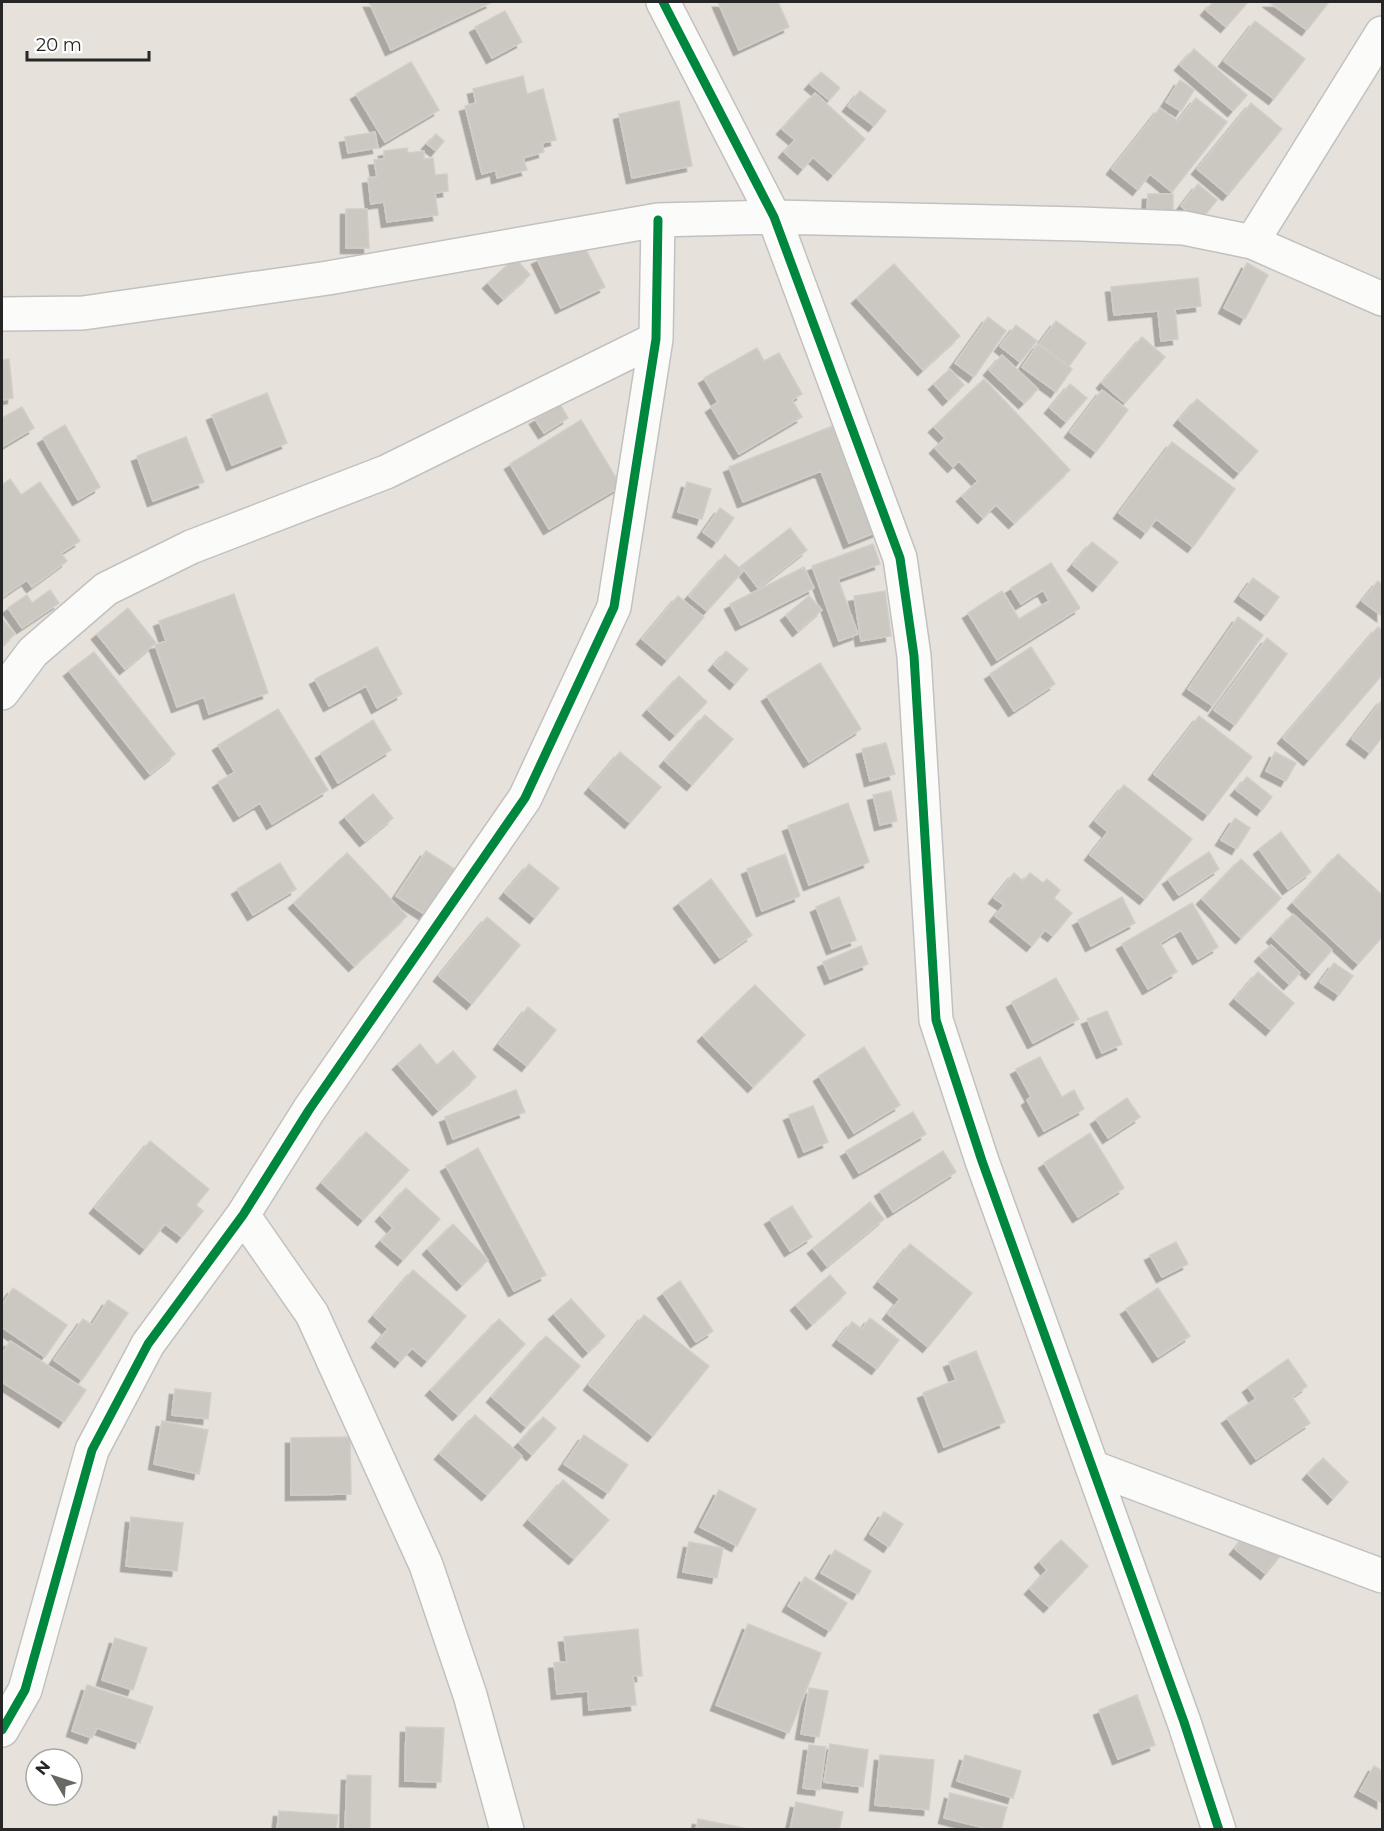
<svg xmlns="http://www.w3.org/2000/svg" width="1384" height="1831" font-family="Montserrat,sans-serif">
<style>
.building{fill:#cbc8c2;stroke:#d1cdc7;stroke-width:1.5;filter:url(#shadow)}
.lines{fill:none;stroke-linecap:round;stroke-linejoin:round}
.street-casing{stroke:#c2c1c2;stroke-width:36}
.street{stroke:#fbfbfa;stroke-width:33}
.cycleway-casing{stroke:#fff;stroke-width:13}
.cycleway{stroke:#00873e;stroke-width:9}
</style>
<defs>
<filter id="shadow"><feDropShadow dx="-5.5" dy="5.5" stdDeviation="0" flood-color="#0004"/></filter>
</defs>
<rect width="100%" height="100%" fill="#e6e2db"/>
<path class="building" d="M 369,2 L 492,2 L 391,50 Z
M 718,2 L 778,2 L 789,27 L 739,50 Z
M 1213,2 L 1248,2 L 1226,27 L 1206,10 Z
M 1269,2 L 1329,2 L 1307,30 Z
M 505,11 L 522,42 L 492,58 L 475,27 Z
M 1255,21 L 1305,59 L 1274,99 L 1224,61 Z
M 1194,49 L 1247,95 L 1233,111 L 1180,65 Z
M 411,62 L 439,110 L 385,142 L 356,94 Z
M 821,72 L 840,88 L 829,100 L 810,84 Z
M 523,76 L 527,94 L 543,89 L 556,140 L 542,143 L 544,152 L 523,158 L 527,170 L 497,178 L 496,170 L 482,174 L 465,106 L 476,103 L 473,89 Z
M 1180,80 L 1194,90 L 1181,111 L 1166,102 Z
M 860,91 L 886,111 L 874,126 L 848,106 Z
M 815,93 L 865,139 L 833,175 L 813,157 L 803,169 L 784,152 L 795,140 L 782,129 Z
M 1196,98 L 1227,122 L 1172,192 L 1150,174 L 1138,190 L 1112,169 L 1160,108 L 1178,121 Z
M 679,101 L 692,166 L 632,178 L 619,114 Z
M 1251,103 L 1282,129 L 1228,195 L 1197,169 Z
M 375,132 L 378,148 L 348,153 L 345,137 Z
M 436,134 L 444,141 L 436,151 L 427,144 Z
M 407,148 L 408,153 L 424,151 L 424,159 L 433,158 L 435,175 L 447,174 L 448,191 L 435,193 L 438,215 L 387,222 L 384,202 L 371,204 L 368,178 L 377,177 L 374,160 L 384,159 L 384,151 Z
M 1198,184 L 1217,200 L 1200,221 L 1181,206 Z
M 1148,194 L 1173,194 L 1173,216 L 1147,215 Z
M 346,209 L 367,209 L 369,248 L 346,248 Z
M 580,238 L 605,287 L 561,308 L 537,259 Z
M 515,258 L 530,275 L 503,299 L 488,283 Z
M 1247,263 L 1268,275 L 1245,319 L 1224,308 Z
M 894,264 L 960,336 L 923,370 L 857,298 Z
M 1198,278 L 1201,306 L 1175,309 L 1178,339 L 1161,341 L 1158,311 L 1114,315 L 1111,287 Z
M 988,317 L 1006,331 L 974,377 L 955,363 Z
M 1056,321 L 1086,343 L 1069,366 L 1039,344 Z
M 1016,325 L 1037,341 L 1020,362 L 1000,346 Z
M 1142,337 L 1165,357 L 1125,403 L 1102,383 Z
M 1038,344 L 1072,369 L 1056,392 L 1022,367 Z
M 757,348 L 764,361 L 779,353 L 802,394 L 792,400 L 802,417 L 739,454 L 711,407 L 718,402 L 704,378 Z
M 1002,355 L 1038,389 L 1024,403 L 989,370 Z
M 9,359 L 13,398 L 2,400 L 2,360 Z
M 950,369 L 964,385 L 948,400 L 934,384 Z
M 984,379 L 1070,470 L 1014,523 L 996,505 L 983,518 L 962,496 L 978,481 L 959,461 L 953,467 L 935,448 L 945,438 L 934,427 Z
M 1070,384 L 1087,398 L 1066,422 L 1050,408 Z
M 1102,390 L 1128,410 L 1096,452 L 1070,432 Z
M 267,393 L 287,443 L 232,465 L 212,415 Z
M 1197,399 L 1258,451 L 1239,473 L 1179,420 Z
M 560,404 L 568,418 L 544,433 L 535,419 Z
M 22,407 L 34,428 L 2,447 L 2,418 Z
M 581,420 L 621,486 L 549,529 L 510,464 Z
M 838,424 L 879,531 L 849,543 L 821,471 L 743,502 L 729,467 Z
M 65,425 L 100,487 L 78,500 L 43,438 Z
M 186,437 L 204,482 L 153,501 L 137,456 Z
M 1172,442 L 1235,489 L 1193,547 L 1156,519 L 1146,533 L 1119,513 Z
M 10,479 L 21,495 L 40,482 L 80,541 L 61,553 L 67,561 L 32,587 L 27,580 L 2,597 L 2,485 Z
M 687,482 L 711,489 L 702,519 L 678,512 Z
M 720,508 L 734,518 L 717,542 L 703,532 Z
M 790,528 L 807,550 L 758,588 L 741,566 Z
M 1092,542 L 1118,562 L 1098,586 L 1073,565 Z
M 873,544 L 880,564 L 838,579 L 858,634 L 839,641 L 812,566 Z
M 725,555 L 743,571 L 707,611 L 689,596 Z
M 1051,563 L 1080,608 L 997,660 L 968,613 L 1002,591 L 1019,619 L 1049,601 L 1043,590 L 1021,604 L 1011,588 Z
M 804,567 L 814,588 L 741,625 L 730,604 Z
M 1253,578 L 1279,597 L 1266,615 L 1240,596 Z
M 1378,581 L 1382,585 L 1382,616 L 1362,601 Z
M 50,590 L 59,603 L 22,628 L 8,608 L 27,595 L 32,603 Z
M 885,591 L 891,636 L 861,641 L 854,596 Z
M 234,594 L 268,693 L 209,714 L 204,697 L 177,707 L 155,645 L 166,641 L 159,621 Z
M 678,596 L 704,617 L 667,660 L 642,639 Z
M 809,596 L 822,610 L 798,631 L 786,615 Z
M 128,608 L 156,643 L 125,669 L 97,634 Z
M 1238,617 L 1263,635 L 1213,706 L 1188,689 Z
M 2,619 L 15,634 L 2,646 Z
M 1378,627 L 1382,630 L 1382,675 L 1309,760 L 1283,738 Z
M 1267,638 L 1287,654 L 1235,725 L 1214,710 Z
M 377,647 L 402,694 L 377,708 L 366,686 L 329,706 L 315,679 Z
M 1031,647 L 1055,684 L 1014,711 L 990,674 Z
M 726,651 L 748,669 L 735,684 L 714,665 Z
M 94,652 L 175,754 L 150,774 L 69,671 Z
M 820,663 L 861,729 L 809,762 L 767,696 Z
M 679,676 L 707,702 L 675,735 L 648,710 Z
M 1382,700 L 1382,737 L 1370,753 L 1352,739 Z
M 278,709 L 328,790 L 272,824 L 260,803 L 239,816 L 218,782 L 235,772 L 218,745 Z
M 705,715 L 733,739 L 692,785 L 665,761 Z
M 1199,716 L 1252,757 L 1208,815 L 1154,774 Z
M 373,720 L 391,750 L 338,783 L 321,753 Z
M 886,743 L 895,774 L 870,781 L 862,749 Z
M 620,752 L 661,787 L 630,823 L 590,788 Z
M 1275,752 L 1296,763 L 1286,781 L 1266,771 Z
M 1247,777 L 1272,797 L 1262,810 L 1236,790 Z
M 1124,785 L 1192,839 L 1145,899 L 1090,855 L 1108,832 L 1095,821 Z
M 891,791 L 897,821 L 880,825 L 873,795 Z
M 373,794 L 393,818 L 365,841 L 345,817 Z
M 848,803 L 869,862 L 809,885 L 788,826 Z
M 1235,818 L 1250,828 L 1237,849 L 1221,840 Z
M 1281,832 L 1311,872 L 1288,889 L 1259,849 Z
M 426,851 L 459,872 L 429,917 L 396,896 Z
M 1209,852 L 1219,869 L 1179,895 L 1168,879 Z
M 347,853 L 407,916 L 354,966 L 294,903 Z
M 785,854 L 800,896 L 762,911 L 747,869 Z
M 1338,854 L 1382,895 L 1382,937 L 1358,964 L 1293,903 Z
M 1241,859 L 1281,898 L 1241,938 L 1202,899 Z
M 280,863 L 296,889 L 253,915 L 237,889 Z
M 529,864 L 559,888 L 535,918 L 505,893 Z
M 1014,873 L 1023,881 L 1030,873 L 1043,883 L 1047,879 L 1060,890 L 1054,898 L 1072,913 L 1053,936 L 1045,930 L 1032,946 L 995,916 L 1004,905 L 994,898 Z
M 711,879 L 752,935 L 720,958 L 679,903 Z
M 839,897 L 856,940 L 832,949 L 816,907 Z
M 1122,897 L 1135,923 L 1091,946 L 1078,920 Z
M 1192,903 L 1218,947 L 1198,959 L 1181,930 L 1160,943 L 1177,972 L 1148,989 L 1122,944 Z
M 1293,914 L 1332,950 L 1311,974 L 1272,937 Z
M 487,917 L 520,945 L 472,1004 L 439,976 Z
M 1271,945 L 1300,973 L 1289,984 L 1260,956 Z
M 861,946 L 868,964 L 830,979 L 823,962 Z
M 1334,963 L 1353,976 L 1339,995 L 1320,982 Z
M 1258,972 L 1294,1003 L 1271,1030 L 1235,999 Z
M 1056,978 L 1079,1019 L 1033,1043 L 1012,1002 Z
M 755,985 L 805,1035 L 753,1087 L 703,1036 Z
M 528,1007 L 556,1030 L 527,1066 L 499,1044 Z
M 1107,1011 L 1122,1044 L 1102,1053 L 1087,1019 Z
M 420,1044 L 437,1065 L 453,1051 L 476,1077 L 438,1110 L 398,1064 Z
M 864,1047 L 900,1105 L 854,1133 L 819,1076 Z
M 1040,1057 L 1062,1097 L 1074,1090 L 1084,1109 L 1044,1131 L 1027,1100 L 1031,1097 L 1016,1069 Z
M 516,1090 L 525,1112 L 453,1139 L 445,1117 Z
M 1127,1098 L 1140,1117 L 1108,1138 L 1096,1119 Z
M 813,1106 L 828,1142 L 804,1152 L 789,1115 Z
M 913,1112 L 926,1134 L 859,1173 L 846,1151 Z
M 366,1132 L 409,1170 L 363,1220 L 322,1183 Z
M 1090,1133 L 1124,1188 L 1078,1217 L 1044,1163 Z
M 150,1141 L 209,1189 L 196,1205 L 203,1211 L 182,1237 L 165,1224 L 145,1249 L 95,1208 Z
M 478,1148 L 546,1275 L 514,1291 L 446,1166 Z
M 943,1151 L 956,1172 L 893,1212 L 880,1191 Z
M 406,1188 L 440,1219 L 403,1260 L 381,1241 L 393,1228 L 381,1216 Z
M 870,1202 L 884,1219 L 827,1266 L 813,1248 Z
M 792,1206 L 812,1237 L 790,1251 L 770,1219 Z
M 453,1224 L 488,1260 L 462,1285 L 428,1249 Z
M 1176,1242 L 1188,1264 L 1162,1277 L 1150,1255 Z
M 910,1244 L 972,1293 L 928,1347 L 888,1314 L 900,1299 L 879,1282 Z
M 413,1270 L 466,1316 L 427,1361 L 412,1348 L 400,1362 L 377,1342 L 388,1329 L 374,1316 Z
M 830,1275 L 846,1293 L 812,1324 L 796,1305 Z
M 680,1281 L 713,1331 L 696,1342 L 663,1293 Z
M 13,1288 L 67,1325 L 45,1357 L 2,1327 L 2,1305 Z
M 1158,1288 L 1190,1336 L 1158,1357 L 1126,1309 Z
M 571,1299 L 605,1336 L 588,1352 L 554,1314 Z
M 108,1300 L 128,1313 L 82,1380 L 54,1360 L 83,1319 L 92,1325 Z
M 644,1315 L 709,1366 L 653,1436 L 589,1385 Z
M 870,1318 L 899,1340 L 877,1369 L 838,1340 L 852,1322 L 862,1329 Z
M 499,1319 L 525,1344 L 458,1415 L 431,1390 Z
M 546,1336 L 580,1366 L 526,1427 L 492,1397 Z
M 10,1341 L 86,1390 L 64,1422 L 2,1382 L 2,1354 Z
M 976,1351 L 1005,1422 L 944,1447 L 923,1393 L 956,1380 L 949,1362 Z
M 1288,1359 L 1307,1386 L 1292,1397 L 1310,1423 L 1256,1459 L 1227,1418 L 1256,1399 L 1248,1387 Z
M 175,1389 L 211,1393 L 208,1419 L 172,1415 Z
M 475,1415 L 522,1456 L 487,1495 L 440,1454 Z
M 543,1417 L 556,1428 L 532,1455 L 519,1443 Z
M 162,1421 L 208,1430 L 199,1474 L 154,1464 Z
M 584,1435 L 628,1465 L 608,1493 L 564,1464 Z
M 350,1437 L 351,1494 L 291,1495 L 291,1438 Z
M 1323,1458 L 1348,1482 L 1333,1499 L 1308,1474 Z
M 563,1480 L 609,1520 L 574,1559 L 529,1520 Z
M 719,1490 L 756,1509 L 737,1546 L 700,1527 Z
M 884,1512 L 903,1524 L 889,1547 L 870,1534 Z
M 131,1517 L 183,1523 L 177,1571 L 126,1566 Z
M 1250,1531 L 1280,1556 L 1266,1574 L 1235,1549 Z
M 1061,1540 L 1088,1566 L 1049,1607 L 1030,1589 L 1047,1570 L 1040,1562 Z
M 689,1542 L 723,1548 L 717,1578 L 683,1572 Z
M 835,1550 L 871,1571 L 858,1594 L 821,1573 Z
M 805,1577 L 847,1603 L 830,1631 L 788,1606 Z
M 748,1624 L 821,1653 L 789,1733 L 716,1705 Z
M 638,1629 L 642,1676 L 633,1676 L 636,1705 L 589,1710 L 588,1691 L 557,1694 L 554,1663 L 567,1662 L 564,1637 Z
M 115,1638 L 147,1648 L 133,1690 L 102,1680 Z
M 87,1685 L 153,1707 L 140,1743 L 97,1728 L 92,1738 L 72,1731 Z
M 809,1688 L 828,1691 L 819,1737 L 801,1734 Z
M 1137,1695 L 1155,1745 L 1118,1759 L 1099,1710 Z
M 406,1727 L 444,1728 L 441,1782 L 405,1781 Z
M 830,1744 L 868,1750 L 863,1787 L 824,1782 Z
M 809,1745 L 826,1747 L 820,1790 L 803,1788 Z
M 880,1755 L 934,1760 L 929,1810 L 875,1805 Z
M 965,1755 L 1021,1771 L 1013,1798 L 957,1781 Z
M 1374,1766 L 1382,1771 L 1382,1803 L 1360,1791 Z
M 347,1775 L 371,1776 L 370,1830 L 345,1830 Z
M 950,1793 L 1007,1807 L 1001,1830 L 993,1830 L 944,1818 Z
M 796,1802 L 843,1812 L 839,1830 L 790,1830 Z
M 279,1811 L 338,1815 L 336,1830 L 277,1830 Z
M 698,1819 L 753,1830 L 696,1830 Z"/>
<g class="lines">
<g class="street-casing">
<path id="street" d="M 663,2 L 774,217 L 900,558 L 914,656 L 936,1020 L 982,1161 L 1184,1722 L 1219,1830
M 1252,242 L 1382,33
M 2,314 L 83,313 L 328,278 L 658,220 L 774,217 L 1080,224 L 1184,228 L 1252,242 L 1382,299
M 2,693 L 33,652 L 106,589 L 191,547 L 386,472 L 656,339
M 243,1215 L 312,1314 L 426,1565 L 470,1695 L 507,1830
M 1092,1467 L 1382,1576
M 2,1730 L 25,1690 L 92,1450 L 148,1344 L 243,1215 L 309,1110 L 525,798 L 614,607 L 656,339 L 658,220"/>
</g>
<use href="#street" class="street"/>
<g class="cycleway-casing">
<path id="cycleway" d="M 663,2 L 774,217 L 900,558 L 914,656 L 936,1020 L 982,1161 L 1184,1722 L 1219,1830
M 2,1730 L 25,1690 L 92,1450 L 148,1344 L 243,1215 L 309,1110 L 525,798 L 614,607 L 656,339 L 658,220"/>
</g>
<use href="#cycleway" class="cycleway"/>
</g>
<rect width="1384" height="1831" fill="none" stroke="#262626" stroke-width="6"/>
<g transform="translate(54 1777) rotate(309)"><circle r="28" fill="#ffffff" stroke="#a8a8a8" stroke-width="1.5"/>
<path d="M0-4.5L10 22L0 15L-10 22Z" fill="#696865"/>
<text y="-9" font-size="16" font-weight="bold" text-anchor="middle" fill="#262626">N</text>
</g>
<path d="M27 51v9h122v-9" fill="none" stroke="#262626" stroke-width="3"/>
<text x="36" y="51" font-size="18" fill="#262626" stroke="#ffffff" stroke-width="4.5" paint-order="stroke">20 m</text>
</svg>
